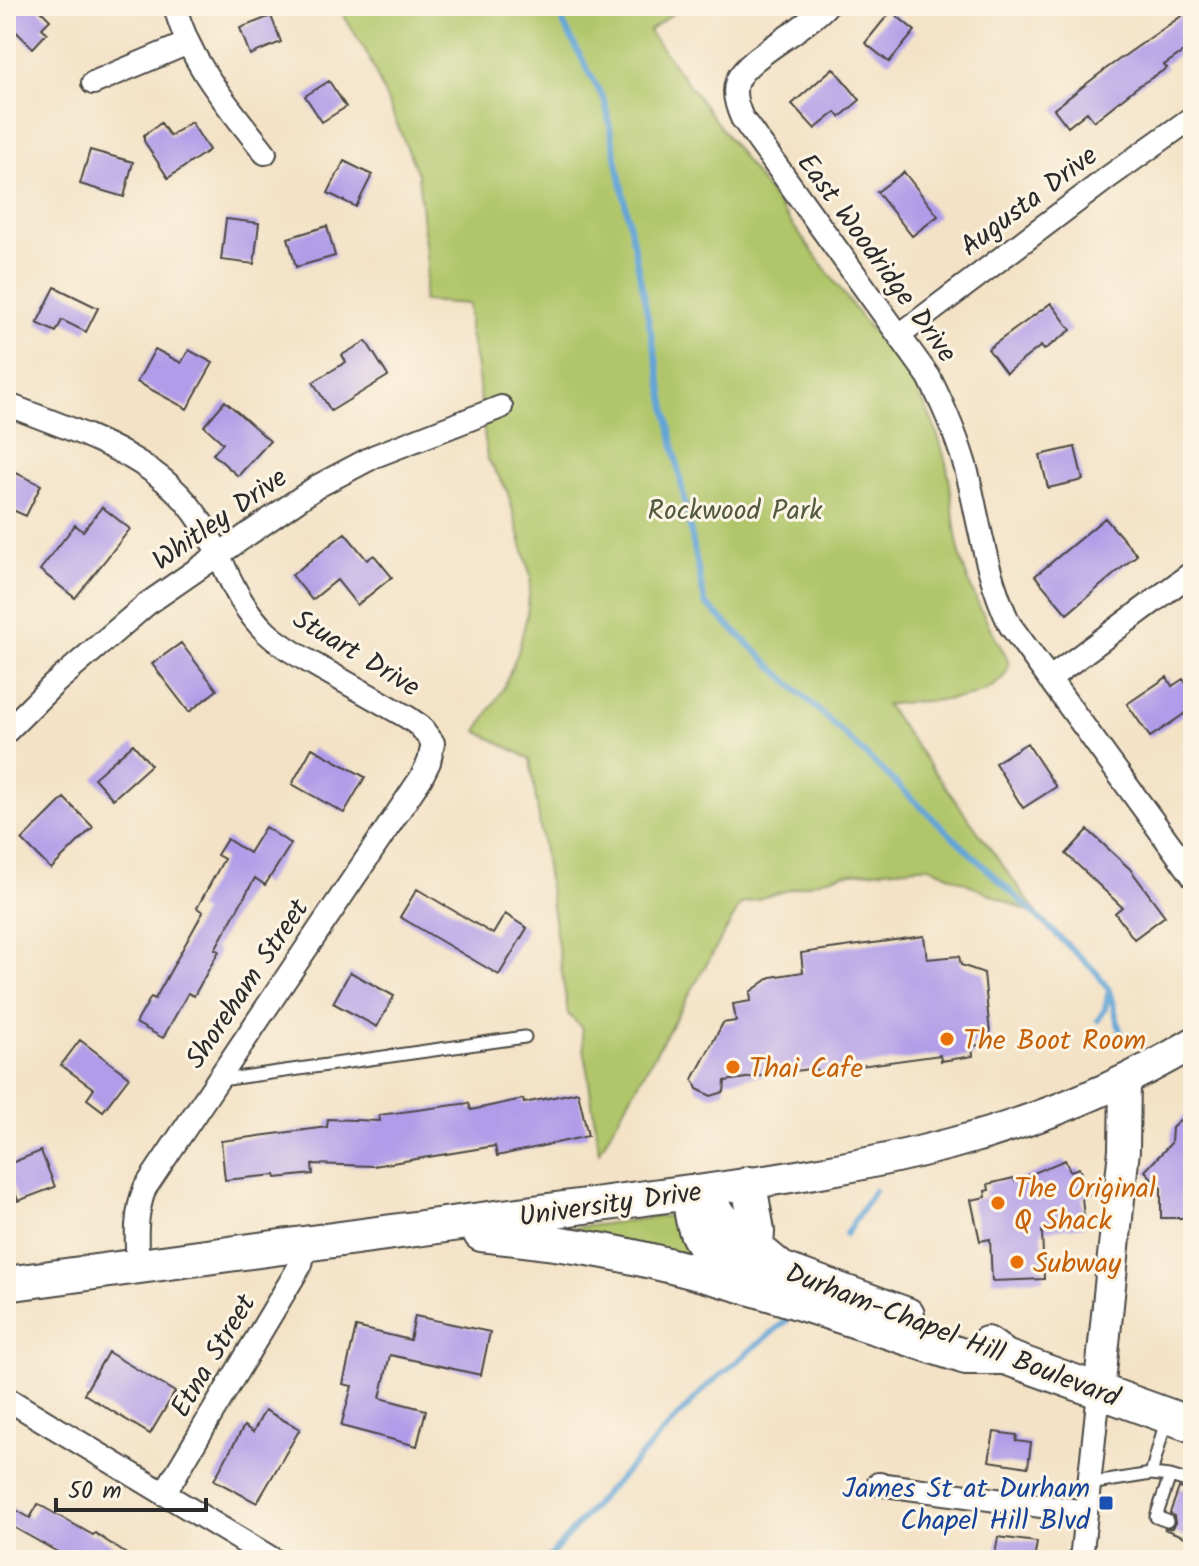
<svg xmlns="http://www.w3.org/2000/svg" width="1199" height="1566" font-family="Kalam,sans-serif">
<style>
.green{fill:#b1c66a;stroke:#6e784a;stroke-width:2}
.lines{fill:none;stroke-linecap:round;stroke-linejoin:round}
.stream{stroke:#62a4d6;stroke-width:6}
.building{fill:#b09ce8}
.lane-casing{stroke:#494642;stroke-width:15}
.street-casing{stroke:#494642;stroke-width:26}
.secondary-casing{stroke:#494642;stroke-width:34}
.primary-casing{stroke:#494642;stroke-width:38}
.lane{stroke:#fff;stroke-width:11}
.street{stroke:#fff;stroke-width:22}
.secondary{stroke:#fff;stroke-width:30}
.primary{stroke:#fff;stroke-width:34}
.food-dot{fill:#e8710a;stroke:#fcf5e5;stroke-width:3}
.transit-dot{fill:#1a4fb4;stroke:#fcf5e5;stroke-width:3}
.labels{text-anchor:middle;stroke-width:6;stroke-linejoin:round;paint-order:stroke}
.street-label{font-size:28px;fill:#2b2b2b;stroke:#fcf5e5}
.park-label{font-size:28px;fill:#535a3e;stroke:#fcf5e5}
.food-label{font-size:28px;fill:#c56008;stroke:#fcf5e5;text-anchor:start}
.transit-label{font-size:28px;fill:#164399;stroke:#fcf5e5;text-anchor:end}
</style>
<rect width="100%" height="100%" fill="#fcf5e5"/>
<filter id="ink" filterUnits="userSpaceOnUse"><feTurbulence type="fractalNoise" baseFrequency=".0125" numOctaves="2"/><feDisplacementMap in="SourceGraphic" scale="16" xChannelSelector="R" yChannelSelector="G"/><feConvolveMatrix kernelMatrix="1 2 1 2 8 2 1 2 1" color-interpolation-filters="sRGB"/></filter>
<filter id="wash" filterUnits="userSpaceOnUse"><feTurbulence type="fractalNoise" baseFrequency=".006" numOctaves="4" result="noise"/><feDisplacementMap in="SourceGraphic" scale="32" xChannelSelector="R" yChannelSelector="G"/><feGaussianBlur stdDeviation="1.8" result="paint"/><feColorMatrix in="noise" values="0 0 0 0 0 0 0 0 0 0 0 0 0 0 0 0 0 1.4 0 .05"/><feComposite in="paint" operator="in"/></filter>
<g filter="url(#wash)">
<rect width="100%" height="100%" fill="#f3e2c6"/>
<path class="green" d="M 338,6 L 683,6 L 649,31 L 866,324 C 907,365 939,420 949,478 C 954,510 954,542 966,574 C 973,595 983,615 994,635 C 997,642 1003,649 1006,656 C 1009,661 1009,668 1006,673 C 986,707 918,698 886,705 L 1040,917 L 929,866 L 842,874 L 741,904 L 599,1152 L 581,1027 L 568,1014 L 530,759 L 477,731 L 504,687 L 518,652 L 527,615 L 531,577 L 507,490 L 487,458 L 477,368 L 469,329 L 469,304 L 423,301 L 427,265 L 418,174 L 368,55 Z
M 674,1215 L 697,1256 L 550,1231 Z"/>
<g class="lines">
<path class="stream" d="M 554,6 L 605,102 L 705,603 L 1096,972 L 1109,990 L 1124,1045
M 1098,1020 L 1105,1009 L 1108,994
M 846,1234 L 874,1191
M 547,1560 L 598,1501 L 706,1387 L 792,1316"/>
</g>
<g id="blocks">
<path class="building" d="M 23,6 L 36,6 L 50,20 L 42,28 L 47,33 L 33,48 L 7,23 Z
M 1193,8 L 1193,45 L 1164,65 L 1167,68 L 1137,87 L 1094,121 L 1087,112 L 1068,127 L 1054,109 L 1107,68 Z
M 891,11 L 915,31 L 889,62 L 865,43 Z
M 271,16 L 281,42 L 250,55 L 240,28 Z
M 833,68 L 860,100 L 840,117 L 836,112 L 815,129 L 792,104 Z
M 329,81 L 346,107 L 322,122 L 305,96 Z
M 191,122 L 209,150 L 168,178 L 144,141 L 144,135 L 161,123 L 170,136 Z
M 90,150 L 133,162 L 124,197 L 80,184 Z
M 344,161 L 372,175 L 356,207 L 328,193 Z
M 904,172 L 938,216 L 912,236 L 877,192 Z
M 226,219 L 259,223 L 254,264 L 221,260 Z
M 327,226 L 335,256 L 296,267 L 288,238 Z
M 55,287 L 98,308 L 86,332 L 62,320 L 56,332 L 37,323 Z
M 1051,303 L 1071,330 L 1044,350 L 1041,346 L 1006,373 L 988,349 Z
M 366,341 L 388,376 L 331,411 L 313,382 L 346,362 L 342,355 Z
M 155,349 L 181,363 L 189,350 L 213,363 L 187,409 L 137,382 Z
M 225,401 L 270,441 L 238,476 L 213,454 L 223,443 L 204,426 Z
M 1075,447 L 1083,480 L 1048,488 L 1040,455 Z
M 6,468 L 41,485 L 26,516 L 6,507 Z
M 102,507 L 130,529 L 75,598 L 40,570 L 75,525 L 83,531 Z
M 1105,518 L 1137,555 L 1067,614 L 1035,576 Z
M 345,533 L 367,560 L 374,555 L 392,577 L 357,605 L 337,580 L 312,600 L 292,575 Z
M 181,643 L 217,690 L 189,712 L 152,664 Z
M 1167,677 L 1172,686 L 1183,679 L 1193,693 L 1193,708 L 1150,737 L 1127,704 Z
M 1027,743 L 1056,787 L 1023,808 L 995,763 Z
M 133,744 L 151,765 L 113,799 L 94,778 Z
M 312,748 L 365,777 L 344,813 L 292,784 Z
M 64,798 L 93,827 L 51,869 L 22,840 Z
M 265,827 L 291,844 L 265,885 L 255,878 L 215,949 L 219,951 L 194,996 L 188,993 L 163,1038 L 136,1023 L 151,997 L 155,999 L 203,912 L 197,908 L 224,859 L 217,855 L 227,839 L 249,853 Z
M 1088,830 L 1130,869 L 1165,916 L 1134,939 L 1115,913 L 1122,907 L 1066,854 Z
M 417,889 L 493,934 L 505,914 L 527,928 L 499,975 L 400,917 Z
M 924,936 L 927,959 L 959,956 L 961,965 L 984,973 L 991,1044 L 972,1046 L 973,1056 L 941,1061 L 940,1055 L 817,1072 L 816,1068 L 725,1081 L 724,1092 L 711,1096 L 697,1089 L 693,1079 L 723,1023 L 736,1021 L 733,1004 L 751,1001 L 750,992 L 771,977 L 803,972 L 801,953 Z
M 350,972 L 394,996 L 377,1027 L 333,1003 Z
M 80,1040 L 129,1077 L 103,1111 L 87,1099 L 94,1089 L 61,1065 Z
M 578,1092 L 588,1136 L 497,1156 L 495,1146 L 374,1166 L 312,1164 L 313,1174 L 276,1178 L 275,1175 L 225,1180 L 221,1141 L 327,1127 L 328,1119 L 380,1121 L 379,1115 L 469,1103 L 471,1110 L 523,1099 L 524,1103 Z
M 1193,1108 L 1193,1218 L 1161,1218 L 1161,1188 L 1145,1171 L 1171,1143 L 1172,1128 Z
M 41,1151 L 55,1187 L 18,1201 L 6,1165 Z
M 1065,1160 L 1070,1171 L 1079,1168 L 1089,1195 L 1082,1198 L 1085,1226 L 1042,1231 L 1044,1279 L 992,1281 L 990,1239 L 980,1241 L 971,1200 L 986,1197 L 985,1191 L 989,1190 L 988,1184 L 1014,1178 L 1015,1181 Z
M 415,1316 L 490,1332 L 481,1375 L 390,1355 L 380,1398 L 426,1410 L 417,1446 L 341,1426 L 352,1386 L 343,1384 L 356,1327 L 410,1340 Z
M 108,1352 L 175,1392 L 150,1434 L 84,1394 Z
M 265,1410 L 300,1429 L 257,1503 L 214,1480 L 244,1426 L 253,1432 Z
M 994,1432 L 1017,1435 L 1016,1441 L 1031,1443 L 1028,1467 L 989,1461 Z
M 1179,1488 L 1193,1491 L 1193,1540 L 1164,1529 L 1172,1528 L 1175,1523 L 1174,1516 L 1170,1513 Z
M 6,1504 L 30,1518 L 38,1504 L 93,1535 L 95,1533 L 135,1560 L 72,1560 L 6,1523 Z
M 998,1537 L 1037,1542 L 1034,1560 L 994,1560 Z"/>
</g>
</g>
<g filter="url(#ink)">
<use href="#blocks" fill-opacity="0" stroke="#494642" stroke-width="2"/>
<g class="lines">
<g class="lane-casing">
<path id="lane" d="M 221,1080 L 525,1037
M 1166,1420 L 1151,1474 L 1170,1476 L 1193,1483
M 1089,1484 L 1151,1474
M 1167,1521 L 1156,1517 L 1170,1476"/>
</g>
<g class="street-casing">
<path id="street" d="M 175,6 C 189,63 230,108 265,153
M 826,6 C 805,30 747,57 737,81 C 732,93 737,107 742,118 L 929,377 C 945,409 959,441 968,476 C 980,527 987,578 1010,625 L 1193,876
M 93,83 L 188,43
M 901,334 L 1110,176 L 1193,117
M 6,404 C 76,432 159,455 201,522 C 225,560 232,599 266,632 C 282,647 303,658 322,669 C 351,685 379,701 407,717 L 420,726 L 433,743 L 429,762 L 421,778 L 145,1188 C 135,1213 136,1239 138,1266
M 1049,679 L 1193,572
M 6,732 L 54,684 L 147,604 L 318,486 L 375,456 L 501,407
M 6,1398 L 274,1560
M 878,1484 L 1086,1512
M 164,1494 L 301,1264 L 306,1243
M 1081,1560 L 1099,1392"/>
</g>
<g class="secondary-casing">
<path id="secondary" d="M 690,1192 C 869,1167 1035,1139 1193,1043
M 1099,1392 L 1124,1150 L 1125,1080"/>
</g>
<g class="primary-casing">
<path id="primary" d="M 749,1184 L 757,1231 L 756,1248
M 690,1192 L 712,1206 L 737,1238 L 756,1248 L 781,1269 L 907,1315
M 690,1192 C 692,1248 708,1247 746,1280
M 481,1234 C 534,1240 586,1246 638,1258 C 749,1283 858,1322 966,1357 L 1005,1357
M 6,1284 L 690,1192
M 987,1344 L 1005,1357 L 1193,1425"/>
</g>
<use href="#lane" class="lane"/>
<use href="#street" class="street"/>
<use href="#secondary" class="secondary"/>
<use href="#primary" class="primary"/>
</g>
</g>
<g class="food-dot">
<circle cx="947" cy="1039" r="8"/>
<circle cx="733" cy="1067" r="8"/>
<circle cx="998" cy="1203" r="8"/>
<circle cx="1017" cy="1262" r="8"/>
</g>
<rect class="transit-dot" x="1098" y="1495" width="16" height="16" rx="4"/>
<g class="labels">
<g class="street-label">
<text transform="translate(1028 200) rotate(-37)" y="10">Augusta Drive</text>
<text transform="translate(878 257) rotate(54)" y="10">East Woodridge Drive</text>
<text transform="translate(219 518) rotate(-35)" y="10">Whitley Drive</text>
<text transform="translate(357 652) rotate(31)" y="10">Stuart Drive</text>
<text transform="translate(246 983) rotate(-56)" y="10">Shoreham Street</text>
<text transform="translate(610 1203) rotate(-8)" y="10">University Drive</text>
<text transform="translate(953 1334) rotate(21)" y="10">Durham-Chapel Hill Boulevard</text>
<text transform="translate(212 1355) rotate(-59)" y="10">Etna Street</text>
</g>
<g class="park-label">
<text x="735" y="519">Rockwood Park</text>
</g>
<g class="food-label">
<text x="963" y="1049">The Boot Room</text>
<text x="749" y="1077">Thai Cafe</text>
<text x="1014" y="1197">The Original<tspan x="1014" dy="32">Q Shack</tspan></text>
<text x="1033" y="1272">Subway</text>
</g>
<g class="transit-label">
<text x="1090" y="1497">James St at Durham<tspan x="1090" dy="32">Chapel Hill Blvd</tspan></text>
</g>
</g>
<rect width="1199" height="1566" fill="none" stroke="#fcf5e5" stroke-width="32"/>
<path d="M56 1498v12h150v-12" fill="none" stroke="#2b2b2b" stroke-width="4"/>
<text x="68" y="1498" font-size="24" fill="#2b2b2b" stroke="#fcf5e5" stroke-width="6" paint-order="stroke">50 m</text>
</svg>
